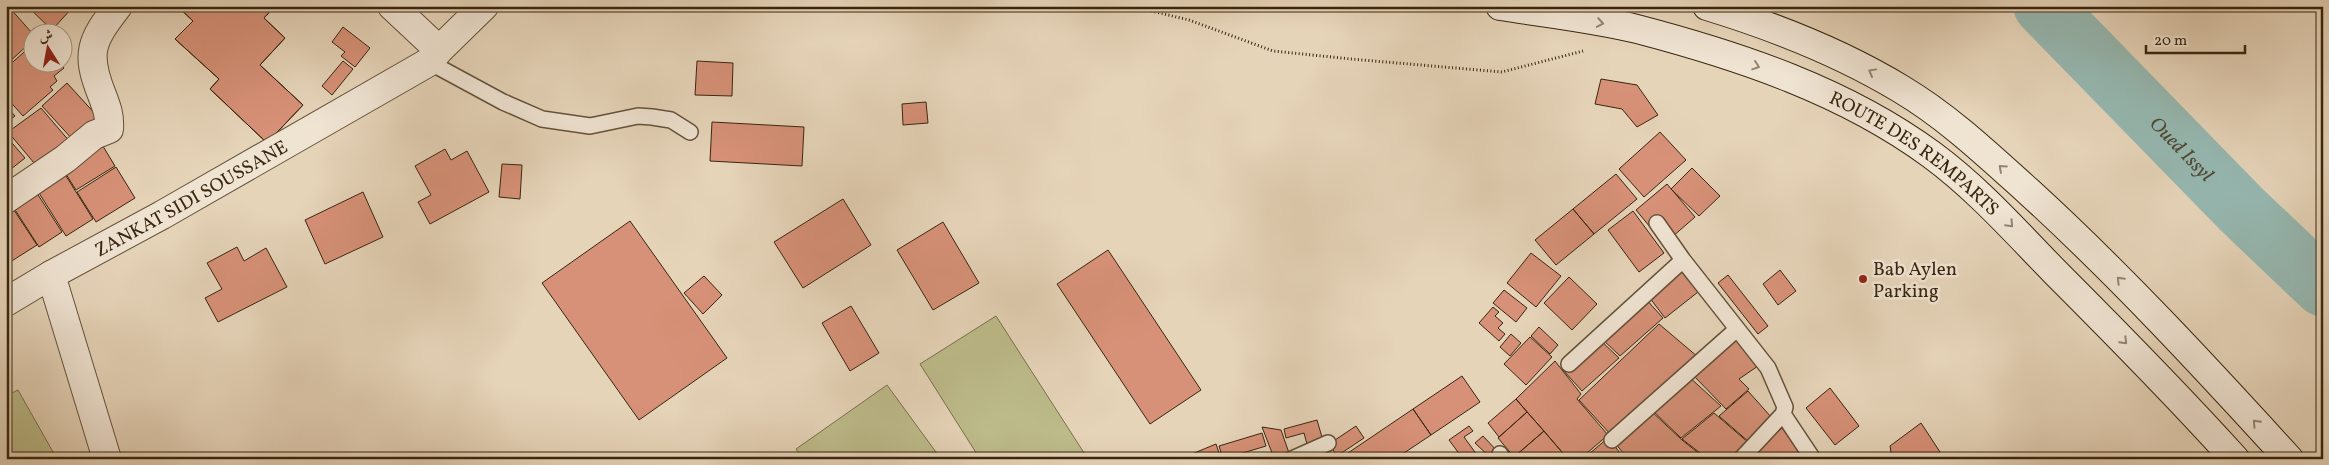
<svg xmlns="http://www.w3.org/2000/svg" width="2329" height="465" font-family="Vollkorn,Amiri,serif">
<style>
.green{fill:#bdbb8a;stroke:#7a704c}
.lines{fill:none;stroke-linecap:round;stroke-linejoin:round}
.river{stroke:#96b8b1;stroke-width:59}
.building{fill:#d79178;stroke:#38260f}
.lane-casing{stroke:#64523a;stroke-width:18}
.street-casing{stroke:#64523a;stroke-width:30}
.secondary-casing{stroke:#38260f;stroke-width:30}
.path{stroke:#38260f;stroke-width:3;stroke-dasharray:1 2.5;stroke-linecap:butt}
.lane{stroke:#efe3d2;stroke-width:15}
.street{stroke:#efe3d2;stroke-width:28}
.secondary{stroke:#efe3d2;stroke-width:28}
.oneway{stroke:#948470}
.poi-dot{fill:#8f2418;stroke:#efe3d2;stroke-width:2}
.labels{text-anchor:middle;stroke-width:5;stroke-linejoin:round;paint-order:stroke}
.street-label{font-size:19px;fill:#38260f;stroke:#efe3d2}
.poi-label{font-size:19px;fill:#38260f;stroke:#efe3d2;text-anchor:start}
.water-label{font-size:20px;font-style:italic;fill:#504a38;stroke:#efe3d2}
</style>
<rect width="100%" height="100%" fill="#e6d4b9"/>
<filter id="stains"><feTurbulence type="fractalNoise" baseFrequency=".004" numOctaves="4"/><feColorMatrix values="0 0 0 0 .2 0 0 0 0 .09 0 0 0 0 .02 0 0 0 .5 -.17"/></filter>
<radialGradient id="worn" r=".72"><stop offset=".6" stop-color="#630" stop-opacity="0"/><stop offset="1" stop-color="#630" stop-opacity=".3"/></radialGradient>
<path class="green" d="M 996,316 L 1088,459 L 980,459 L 920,364 Z
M 887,385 L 941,459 L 803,459 L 796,449 Z
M 18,390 L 57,459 L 6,459 L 6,396 Z"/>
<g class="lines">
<path class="river" id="s1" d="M 2043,6 L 2241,209 L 2323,287"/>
</g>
<path class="building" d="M 27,6 L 70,6 L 72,8 L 52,30 Z
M 177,6 L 275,6 L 264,18 L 285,38 L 260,65 L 303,105 L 267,143 L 210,89 L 219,79 L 175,39 L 193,21 Z
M 177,6 L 275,6 L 264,18 L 285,38 L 260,65 L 303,105 L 267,143 L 210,89 L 219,79 L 175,39 L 193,21 Z
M 9,7 L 32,33 L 32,41 L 6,65 L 6,10 Z
M 343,27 L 370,48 L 355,67 L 341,56 L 345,52 L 332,42 Z
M 32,45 L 32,62 L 59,62 L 64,68 L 54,76 L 57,81 L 50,87 L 53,90 L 23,116 L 6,97 L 6,68 Z
M 343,61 L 353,69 L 332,95 L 322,86 Z
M 697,61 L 733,63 L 732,96 L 695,95 Z
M 1601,79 L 1637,85 L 1658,115 L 1637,127 L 1622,109 L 1595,104 Z
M 67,83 L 98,117 L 73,140 L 42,106 Z
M 926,102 L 928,123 L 903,125 L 902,104 Z
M 6,106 L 15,116 L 6,123 Z
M 41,108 L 71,143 L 40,170 L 8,132 Z
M 712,122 L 804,127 L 802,166 L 710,161 Z
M 1660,132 L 1686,160 L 1644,197 L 1619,169 Z
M 6,136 L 25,158 L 6,173 Z
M 101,143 L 115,166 L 76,190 L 62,168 Z
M 445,149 L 451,160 L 467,151 L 489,192 L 430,224 L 418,202 L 431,195 L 415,166 Z
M 502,164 L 522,165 L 520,199 L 499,197 Z
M 116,167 L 135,198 L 96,222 L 77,192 Z
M 61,168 L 93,219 L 66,236 L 34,185 Z
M 1692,168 L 1720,196 L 1699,216 L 1671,189 Z
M 1616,174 L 1637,199 L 1594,234 L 1573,209 Z
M 1667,184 L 1695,217 L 1664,244 L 1636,210 Z
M 33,187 L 62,232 L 39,247 L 10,202 Z
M 363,192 L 383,237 L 325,264 L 305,220 Z
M 843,199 L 871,245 L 803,288 L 774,242 Z
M 10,204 L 37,245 L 7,264 L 6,206 Z
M 1573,209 L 1594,234 L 1556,265 L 1535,240 Z
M 1633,211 L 1664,253 L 1639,272 L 1608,230 Z
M 630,221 L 727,358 L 639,420 L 542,283 Z
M 943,222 L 979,283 L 933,310 L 897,250 Z
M 237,247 L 244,261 L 266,248 L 287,287 L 218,322 L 205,298 L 222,289 L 207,263 Z
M 1108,250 L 1201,390 L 1150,424 L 1057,284 Z
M 1531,253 L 1561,276 L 1536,307 L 1507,283 Z
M 1675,264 L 1698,292 L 1665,318 L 1643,289 Z
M 1780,270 L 1796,291 L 1778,305 L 1763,284 Z
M 1728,275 L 1768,326 L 1758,334 L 1718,283 Z
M 704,276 L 722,295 L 703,314 L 684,293 Z
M 1569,277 L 1597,304 L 1572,330 L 1544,303 Z
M 1504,290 L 1527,308 L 1516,322 L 1493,303 Z
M 1645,298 L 1663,318 L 1620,356 L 1600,337 Z
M 851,306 L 879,353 L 850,371 L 822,323 Z
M 1493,307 L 1499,312 L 1495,316 L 1503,323 L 1498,328 L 1505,334 L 1499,341 L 1479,323 Z
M 1659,324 L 1698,357 L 1612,436 L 1579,400 Z
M 1539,327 L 1558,345 L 1550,354 L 1531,336 Z
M 1511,334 L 1521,343 L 1510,356 L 1500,347 Z
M 1530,337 L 1552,357 L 1526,385 L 1504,364 Z
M 1733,337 L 1758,366 L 1739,379 L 1749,389 L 1726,409 L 1692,374 Z
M 1598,338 L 1619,358 L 1582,391 L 1563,370 Z
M 1555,361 L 1581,394 L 1577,399 L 1608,435 L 1580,459 L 1568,459 L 1516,399 Z
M 1462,376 L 1480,402 L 1431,435 L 1413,409 Z
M 1688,376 L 1721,406 L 1681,438 L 1651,409 Z
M 1830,388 L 1859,426 L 1835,445 L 1806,408 Z
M 1748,391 L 1772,418 L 1749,442 L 1719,416 Z
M 1516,399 L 1527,412 L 1499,437 L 1488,423 Z
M 1413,409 L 1431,435 L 1395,459 L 1347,459 L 1345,455 Z
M 1650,410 L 1682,440 L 1706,459 L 1628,459 L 1615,443 Z
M 1527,412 L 1544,431 L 1514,457 L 1498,438 Z
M 1714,413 L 1749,443 L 1731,459 L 1708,459 L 1682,439 Z
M 1317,420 L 1324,444 L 1308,448 L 1304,433 L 1286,438 L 1284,429 Z
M 1921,423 L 1940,452 L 1931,459 L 1892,459 L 1890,446 Z
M 1356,426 L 1364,438 L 1337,456 L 1329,444 Z
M 1469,426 L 1473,431 L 1464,437 L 1480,459 L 1463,459 L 1449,440 Z
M 1262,427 L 1281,430 L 1289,453 L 1274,458 Z
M 1782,428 L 1805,459 L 1748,459 Z
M 1544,431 L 1567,458 L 1515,459 L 1514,457 Z
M 1262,433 L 1266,446 L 1223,459 L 1219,446 Z
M 1483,436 L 1499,453 L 1492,459 L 1475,443 Z
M 1608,438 L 1625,459 L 1583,459 Z
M 1216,444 L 1221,459 L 1188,459 L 1187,456 Z
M 1325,448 L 1332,459 L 1308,459 Z"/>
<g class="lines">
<g class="lane-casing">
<path id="lane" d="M 429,62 L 503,102 L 542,119 L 590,126 L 638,116 L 652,117 L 671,120 L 690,132
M 1657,223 L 1683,260 L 1768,368 L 1785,407 L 1783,414 L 1813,459
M 1569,364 L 1683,260
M 1612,440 L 1737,329
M 1500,454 L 1503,459
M 1292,459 L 1328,443
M 1741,459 L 1783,414"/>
</g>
<g class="street-casing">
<g id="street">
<path d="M 392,6 L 439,50"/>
<path d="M 6,199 L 65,159 L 94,135 L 109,129 C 110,116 107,108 102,95 C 85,53 91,41 118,6"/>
<path d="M 6,302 L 51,275"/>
<path id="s2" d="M 107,459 L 51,275 L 162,215 L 429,62 L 439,50 L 484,6"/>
</g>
</g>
<g class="secondary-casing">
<g id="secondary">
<path id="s3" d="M 1500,6 C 1545,13 1592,18 1637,29 C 1740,56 1845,91 1932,155 C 1978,189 2015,231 2055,272 C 2116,333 2177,395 2235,459"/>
<path d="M 1707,6 C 1776,27 1840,52 1901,89 C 1948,117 1988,155 2028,191 C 2120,275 2205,367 2289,459"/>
</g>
</g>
<path class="path" d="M 1131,6 L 1189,20 L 1273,51 L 1351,59 L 1502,72 L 1583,51"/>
<use href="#lane" class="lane"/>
<use href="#street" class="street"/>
<use href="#secondary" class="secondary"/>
</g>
<defs><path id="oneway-chevron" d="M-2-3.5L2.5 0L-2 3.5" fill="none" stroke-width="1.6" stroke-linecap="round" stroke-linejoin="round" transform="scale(1.25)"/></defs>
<g class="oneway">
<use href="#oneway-chevron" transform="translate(1600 23) rotate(10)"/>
<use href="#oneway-chevron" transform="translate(1756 66) rotate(19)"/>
<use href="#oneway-chevron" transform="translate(1872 72) rotate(-151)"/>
<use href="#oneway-chevron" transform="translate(2002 168) rotate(-138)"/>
<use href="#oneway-chevron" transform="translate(2010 224) rotate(47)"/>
<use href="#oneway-chevron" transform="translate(2120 280) rotate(-135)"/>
<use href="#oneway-chevron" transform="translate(2124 341) rotate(45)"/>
<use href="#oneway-chevron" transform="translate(2256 423) rotate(-133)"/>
</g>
<circle class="poi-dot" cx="1863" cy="279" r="5"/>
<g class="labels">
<g class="street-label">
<text dy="7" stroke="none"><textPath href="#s3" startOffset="446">ROUTE DES REMPARTS</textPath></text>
<text dy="7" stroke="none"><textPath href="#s2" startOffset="352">ZANKAT SIDI SOUSSANE</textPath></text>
</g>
<g class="poi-label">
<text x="1873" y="275">Bab Aylen<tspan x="1873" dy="22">Parking</tspan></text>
</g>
<g class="water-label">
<text dy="7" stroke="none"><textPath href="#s1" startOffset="199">Oued Issyl</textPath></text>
</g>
</g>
<rect width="2329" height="465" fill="none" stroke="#e6d4b9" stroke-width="25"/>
<rect x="8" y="8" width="2314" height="450" fill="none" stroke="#38260f" stroke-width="2.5"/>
<rect x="12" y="12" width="2304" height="440" fill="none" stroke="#38260f"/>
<g transform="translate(48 48) rotate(349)"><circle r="24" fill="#efe3d2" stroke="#a69784"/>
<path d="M0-4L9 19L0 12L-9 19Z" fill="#8f2418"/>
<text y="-8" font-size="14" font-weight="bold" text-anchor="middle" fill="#38260f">ش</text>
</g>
<path d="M2146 45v8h99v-8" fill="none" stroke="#38260f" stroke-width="2.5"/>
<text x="2154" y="45" font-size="15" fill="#38260f" stroke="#efe3d2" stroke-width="4" paint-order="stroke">20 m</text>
<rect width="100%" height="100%" filter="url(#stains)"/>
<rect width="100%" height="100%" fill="url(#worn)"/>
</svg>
